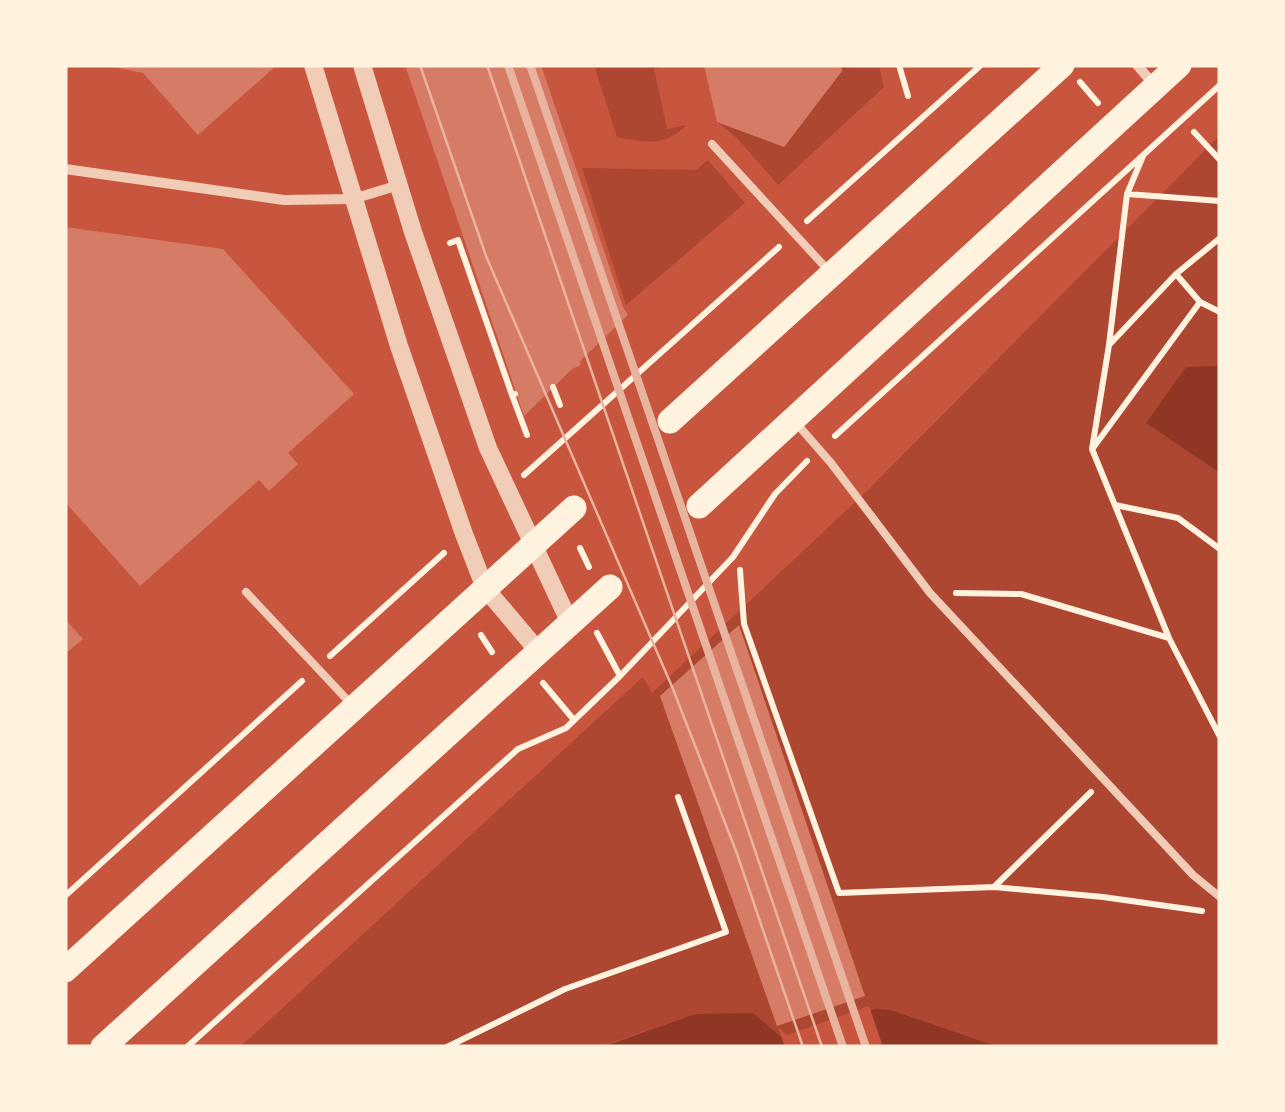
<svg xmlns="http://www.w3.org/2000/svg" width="1285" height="1112" font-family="Lato,sans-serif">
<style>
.green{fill:#ae4732}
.water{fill:#8f3625}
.pier{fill:#c8553d}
.building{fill:#d67c66}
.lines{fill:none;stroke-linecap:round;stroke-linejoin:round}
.path{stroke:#fff3e0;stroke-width:6}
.service{stroke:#f1ccb7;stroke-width:8}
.minor{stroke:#f1ccb7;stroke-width:10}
.tertiary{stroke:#f1ccb7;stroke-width:18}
.primary{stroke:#fff3e0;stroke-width:25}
.tram{stroke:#e9b49f;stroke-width:2.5}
.rail{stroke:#e9b49f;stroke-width:8}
</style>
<rect width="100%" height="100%" fill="#c8553d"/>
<path class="green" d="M 594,65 L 668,65 L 654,69 L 667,129 L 686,125 C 667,147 643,143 617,137 Z
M 841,65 L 879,65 L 884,87 L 778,185 L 737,138 L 717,122 L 784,147 L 842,71 Z
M 1220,135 L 1220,1047 L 999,1047 L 892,1010 L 786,1041 L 695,1014 L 599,1047 L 240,1047 L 643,677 L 652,693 L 868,490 Z
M 708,160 L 745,203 L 626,305 L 582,168 L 696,170 Z"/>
<path class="water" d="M 1220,366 L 1220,473 L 1146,423 L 1186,367 Z
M 875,1009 L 891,1010 L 999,1047 L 602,1047 L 695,1014 L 753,1013 L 786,1041 Z"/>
<path class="pier" d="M 869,1006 L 883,1047 L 785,1047 L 778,1027 L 787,1035 Z"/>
<path class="building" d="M 104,65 L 277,65 L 198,135 L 143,73 Z
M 405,65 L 541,65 L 623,307 L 628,315 L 580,361 L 581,365 L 572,369 L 524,416 Z
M 704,65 L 841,65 L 842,71 L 784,147 L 717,122 Z
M 65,227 L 223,249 L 354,394 L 288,453 L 298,464 L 269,491 L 259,480 L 140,586 L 65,502 Z
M 65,619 L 83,639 L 65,654 Z
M 739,625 L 865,996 L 777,1026 L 660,696 Z"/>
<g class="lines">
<path class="path" d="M 899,65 L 908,96
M 1080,82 L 1098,103
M 1194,132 L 1220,160
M 1143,156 L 1127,194 L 1109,345 L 1092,449 L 1169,638 L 1220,737
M 1127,194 L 1220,201
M 807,221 L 981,65
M 450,243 L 458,240 L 512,395
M 1200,302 L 1220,312
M 1110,344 L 1176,274 L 1220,238
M 553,387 L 560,405
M 515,394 L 512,395 L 527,435
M 835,436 L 1220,85
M 1093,448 L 1200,302 L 1176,274
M 524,475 L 779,247
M 1115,505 L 1178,518 L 1220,549
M 580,548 L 589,567
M 740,570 L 744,624 L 839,893 L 994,887 L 1103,897 L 1202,911
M 956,593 L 1021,594 L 1169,638
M 597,633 L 620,676
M 481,635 L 492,652
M 330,656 L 444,553
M 543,683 L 574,720
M 994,887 L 1091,792
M 65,896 L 302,681
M 187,1047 L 518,749 L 566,728 L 620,676 L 733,557 L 775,494 L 807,461
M 447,1047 L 565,989 L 726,932 L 678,797"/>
<path class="service" d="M 712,144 L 827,269
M 797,424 L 831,463 L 930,593 L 1193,875 L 1220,897
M 246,592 L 353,706"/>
<path class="minor" d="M 1137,65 L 1156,87
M 65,169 L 284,200 L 353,199 L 399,185"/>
<path class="tertiary" d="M 313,65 L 399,346 L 464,534 L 485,588 L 539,652
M 362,65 L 413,232 L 488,448 L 570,623"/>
<path class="primary" d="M 670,421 L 1062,65
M 699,506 L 1179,65
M 65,970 L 574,508
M 103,1047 L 610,587"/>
<path class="tram" d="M 420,65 L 486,256 L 673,689 L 736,851 L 803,1047
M 487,65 L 822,1047"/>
<path class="rail" d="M 508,65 L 843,1047
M 530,65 L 866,1047"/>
</g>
<rect width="1285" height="1112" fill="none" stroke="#fff3e0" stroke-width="135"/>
</svg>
